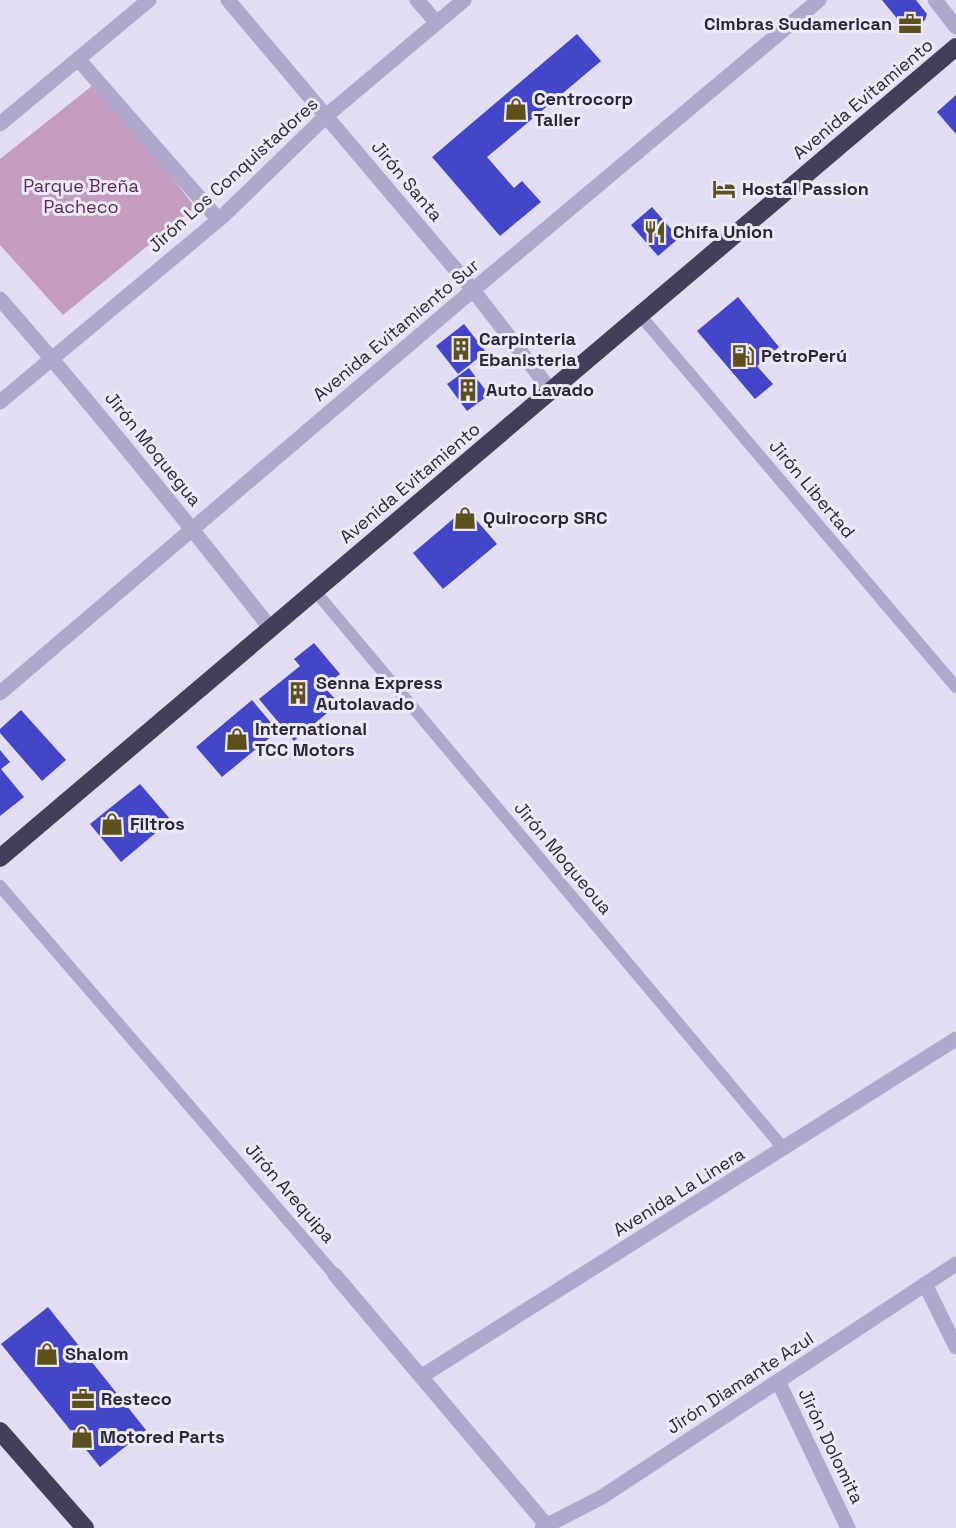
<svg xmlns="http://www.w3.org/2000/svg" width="956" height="1528" font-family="'Space Grotesk',sans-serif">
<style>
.green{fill:#c39cc0}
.building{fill:#4446ca}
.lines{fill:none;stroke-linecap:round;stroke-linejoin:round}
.lane{stroke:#afa8cc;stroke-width:12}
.street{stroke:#afa8cc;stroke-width:15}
.highway{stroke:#413f5a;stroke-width:18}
.labels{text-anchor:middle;stroke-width:6;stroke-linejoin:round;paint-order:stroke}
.poi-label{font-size:18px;font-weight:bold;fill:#292838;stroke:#eee9fa;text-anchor:start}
.street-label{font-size:18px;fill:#292838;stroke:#eee9fa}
.park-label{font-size:18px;fill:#582b53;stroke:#eee9fa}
</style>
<rect width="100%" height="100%" fill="#e3ddf3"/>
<path class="green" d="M 97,82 L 195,207 L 63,315 L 0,245 L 0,159 Z"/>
<path class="building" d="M 882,0 L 916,0 L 927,14 L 925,20 L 908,32 Z
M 577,34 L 601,61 L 487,157 L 514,188 L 522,181 L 541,202 L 500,236 L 432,157 Z
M 956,95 L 956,134 L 937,112 Z
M 652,207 L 679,238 L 658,256 L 631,225 Z
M 738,297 L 779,347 L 757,366 L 773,384 L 755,399 L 697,331 Z
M 464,324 L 486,352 L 458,374 L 436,346 Z
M 469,368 L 489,395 L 467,411 L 447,384 Z
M 466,508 L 497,544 L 443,589 L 413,553 Z
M 314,643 L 340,674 L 324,687 L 339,703 L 294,741 L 259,699 L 300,666 L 294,659 Z
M 252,700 L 278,731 L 222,777 L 196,747 Z
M 21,710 L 66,760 L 42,781 L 0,733 L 0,729 Z
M 0,750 L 10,762 L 1,769 L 24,797 L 0,816 Z
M 140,784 L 171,820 L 121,862 L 90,824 Z
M 48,1307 L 146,1430 L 100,1467 L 1,1344 Z"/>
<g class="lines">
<path class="lane" d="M 640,315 L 956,687
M 315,591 L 784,1149
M 0,886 L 335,1275"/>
<path class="street" d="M 228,0 L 473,290 L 551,391
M 417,0 L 437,23
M 935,0 L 956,27
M 78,59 L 218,219
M 0,124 L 149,0
M 0,299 C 94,406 183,517 271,629
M 0,402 L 222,217 L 326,116 L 464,0
M 0,693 L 473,290 L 819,0
M 335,1275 L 549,1528
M 925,1284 L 956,1347
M 422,1376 L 956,1039
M 778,1381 L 848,1528
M 542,1528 L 602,1497 L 956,1264"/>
<path class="highway" d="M 0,858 L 956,47
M 0,1431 L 85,1528"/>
</g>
<defs>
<g id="office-bare" transform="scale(1.8)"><path d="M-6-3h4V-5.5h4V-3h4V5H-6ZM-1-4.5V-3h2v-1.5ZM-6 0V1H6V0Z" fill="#5c501c" stroke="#eee9fa" stroke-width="2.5" paint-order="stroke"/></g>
<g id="shop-bare" transform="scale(1.8)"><path d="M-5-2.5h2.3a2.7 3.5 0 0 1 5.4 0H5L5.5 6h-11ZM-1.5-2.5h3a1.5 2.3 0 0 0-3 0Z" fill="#5c501c" stroke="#eee9fa" stroke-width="2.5" paint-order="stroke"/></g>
<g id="hotel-bare" transform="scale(1.8)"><path d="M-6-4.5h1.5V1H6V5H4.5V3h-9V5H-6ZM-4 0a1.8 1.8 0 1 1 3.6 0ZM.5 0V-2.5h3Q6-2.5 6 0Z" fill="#5c501c" stroke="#eee9fa" stroke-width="2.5" paint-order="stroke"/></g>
<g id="restaurant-bare" transform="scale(1.8)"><path d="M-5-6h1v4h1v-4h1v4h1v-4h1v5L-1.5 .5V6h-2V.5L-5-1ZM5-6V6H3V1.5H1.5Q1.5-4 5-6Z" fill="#5c501c" stroke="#eee9fa" stroke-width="2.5" paint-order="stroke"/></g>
<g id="building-bare" transform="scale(1.8)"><path d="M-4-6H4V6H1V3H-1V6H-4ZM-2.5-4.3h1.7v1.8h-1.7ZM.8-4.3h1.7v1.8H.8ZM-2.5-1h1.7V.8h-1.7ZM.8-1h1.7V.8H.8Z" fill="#5c501c" stroke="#eee9fa" stroke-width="2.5" paint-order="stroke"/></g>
<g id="fuel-bare" transform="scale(1.8)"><path d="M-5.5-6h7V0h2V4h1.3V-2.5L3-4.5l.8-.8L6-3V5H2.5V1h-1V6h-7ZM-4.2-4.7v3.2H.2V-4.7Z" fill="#5c501c" stroke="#eee9fa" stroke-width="2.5" paint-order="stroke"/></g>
</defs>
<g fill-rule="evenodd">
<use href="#office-bare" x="910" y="24"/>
<use href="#shop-bare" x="516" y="109"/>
<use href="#hotel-bare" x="724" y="189"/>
<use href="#restaurant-bare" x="655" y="232"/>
<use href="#building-bare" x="461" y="349"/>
<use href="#fuel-bare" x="743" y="356"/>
<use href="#building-bare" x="468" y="390"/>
<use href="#shop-bare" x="465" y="518"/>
<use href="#building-bare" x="298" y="693"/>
<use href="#shop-bare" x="237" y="739"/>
<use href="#shop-bare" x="112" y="824"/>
<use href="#shop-bare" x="47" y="1354"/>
<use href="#office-bare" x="83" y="1399"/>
<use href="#shop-bare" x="82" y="1437"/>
</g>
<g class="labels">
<g class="poi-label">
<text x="892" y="30" text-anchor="end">Cimbras Sudamerican</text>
<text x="534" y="105">Centrocorp<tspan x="534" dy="21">Taller</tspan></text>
<text x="742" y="195">Hostal Passion</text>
<text x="673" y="238">Chifa Union</text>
<text x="479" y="345">Carpinteria<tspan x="479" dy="21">Ebanisteria</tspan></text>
<text x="761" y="362">PetroPerú</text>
<text x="486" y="396">Auto Lavado</text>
<text x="483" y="524">Quirocorp SRC</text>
<text x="316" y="689">Senna Express<tspan x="316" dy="21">Autolavado</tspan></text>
<text x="255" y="735">International<tspan x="255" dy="21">TCC Motors</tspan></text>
<text x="130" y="830">Filtros</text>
<text x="65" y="1360">Shalom</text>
<text x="101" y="1405">Resteco</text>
<text x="100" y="1443">Motored Parts</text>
</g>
<g class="street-label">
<text transform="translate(863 99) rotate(-40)" y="6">Avenida Evitamiento</text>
<text transform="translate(233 175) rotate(-42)" y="6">Jirón Los Conquistadores</text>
<text transform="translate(407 181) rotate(50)" y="6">Jirón Santa</text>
<text transform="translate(396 330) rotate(-40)" y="6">Avenida Evitamiento Sur</text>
<text transform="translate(153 449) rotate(51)" y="6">Jirón Moquegua</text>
<text transform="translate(410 483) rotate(-40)" y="6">Avenida Evitamiento</text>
<text transform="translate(812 489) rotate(50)" y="6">Jirón Libertad</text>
<text transform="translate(563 858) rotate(50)" y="6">Jirón Moqueoua</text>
<text transform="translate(679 1192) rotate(-32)" y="6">Avenida La Linera</text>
<text transform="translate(290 1193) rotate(49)" y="6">Jirón Arequipa</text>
<text transform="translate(740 1383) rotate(-33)" y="6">Jirón Diamante Azul</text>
<text transform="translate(831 1446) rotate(64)" y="6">Jirón Dolomita</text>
</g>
<g class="park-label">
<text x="81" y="192">Parque Breña<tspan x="81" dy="21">Pacheco</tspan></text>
</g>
</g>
</svg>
